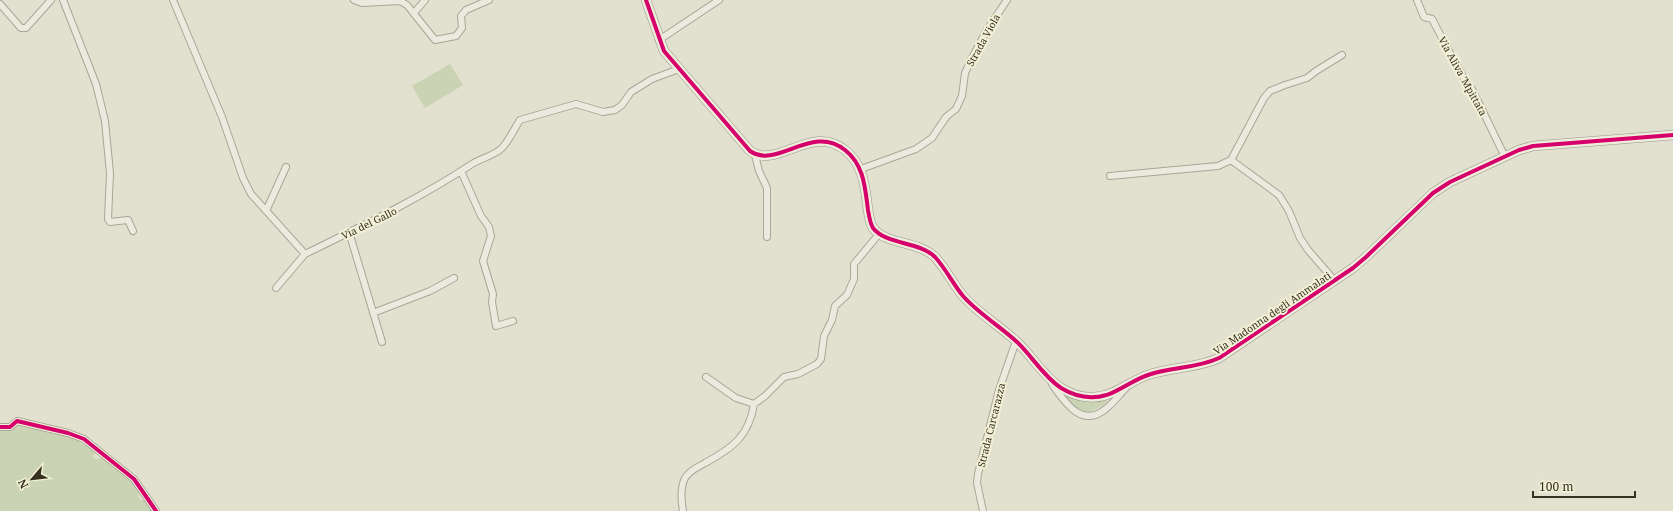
<svg xmlns="http://www.w3.org/2000/svg" width="1673" height="511" font-family="'Noto Serif',serif">
<style>
.green{fill:#cad3b3}
.lines{fill:none;stroke-linecap:round;stroke-linejoin:round}
.street-casing{stroke:#a8a697;stroke-width:8}
.secondary-casing{stroke:#979588;stroke-width:10}
.street{stroke:#eaeadf;stroke-width:6}
.secondary{stroke:#eaeadf;stroke-width:9}
.cycleway-casing{stroke:#f2f1d6;stroke-width:6}
.cycleway{stroke:#d6006c;stroke-width:4}
.labels{text-anchor:middle;stroke-width:4;stroke-linejoin:round;paint-order:stroke}
.street-label{font-size:10px;fill:#353020;stroke:#f2f1d6}
</style>
<rect width="100%" height="100%" fill="#e2e1cf"/>
<path class="green" d="M 450,64 L 463,85 L 425,108 L 412,86 Z
M 1066,395 L 1106,399 L 1107,402 C 1088,416 1079,415 1065,396 Z
M 19,423 L 71,437 L 97,452 L 93,456 L 95,459 L 102,458 L 132,480 L 141,493 L 138,495 L 140,500 L 144,500 L 152,511 L 0,511 L 0,430 L 10,430 Z"/>
<g class="lines">
<g class="street-casing">
<path id="street" d="M 63,0 L 96,84 L 105,121 L 110,173 L 108,219 L 110,222 L 128,220 L 133,231
M 173,0 L 222,117 L 243,178 L 251,194 L 305,254 C 362,226 419,199 472,164 C 481,158 494,156 502,148 C 509,141 514,129 520,120 L 576,104 L 603,112 L 615,110 L 622,105 L 631,92 L 652,79 L 679,69
M 354,0 L 362,3 L 400,1 L 407,5 L 435,40 L 456,36 L 462,28 L 461,16 L 466,10 L 489,0
M 1417,0 L 1424,17 L 1432,19 L 1451,55 L 1466,82 L 1472,89 L 1505,157
M 0,4 L 21,28 L 26,28 L 51,0
M 414,13 L 425,0
M 659,40 L 719,0
M 755,155 L 759,171 L 767,188 L 767,237
M 1231,160 L 1279,195 L 1289,211 L 1300,238 L 1308,250 L 1335,281
M 861,169 L 916,149 L 932,138 L 946,117 L 956,109 L 962,96 L 965,73 L 972,58 L 987,30 L 1007,0
M 461,171 L 481,216 L 489,227 L 491,236 L 483,261 L 493,294 L 492,302 L 496,326 L 513,321
M 1110,176 L 1218,166 L 1231,160 L 1264,98 L 1270,91 L 1285,85 L 1307,78 L 1316,71 L 1342,55
M 266,211 L 286,167
M 349,232 L 382,342
M 276,288 L 305,254
M 373,313 L 430,291 L 454,278
M 706,377 L 736,398 L 754,404
M 1052,384 C 1066,404 1083,430 1108,407 C 1115,401 1120,394 1126,388
M 0,427 L 10,427 L 17,421 L 68,433 L 84,439 L 134,479 L 156,511
M 683,511 C 681,500 680,488 685,478 C 690,470 698,467 705,463 C 733,448 749,436 754,404 L 765,396 L 784,377 L 798,374 L 817,364 L 821,359 L 824,336 L 832,320 L 835,306 L 847,295 L 854,279 L 854,264 L 879,234
M 983,511 L 977,483 L 978,474 L 999,390 L 1016,341"/>
</g>
<g class="secondary-casing">
<path id="secondary" d="M 646,0 L 664,51 L 750,151 C 777,170 812,123 845,150 C 864,165 865,187 868,210 C 869,216 870,223 873,228 C 886,245 919,241 935,257 C 946,269 953,284 963,296 C 979,314 1000,326 1017,342 C 1032,356 1043,376 1061,388 C 1071,394 1083,398 1095,397 C 1116,396 1132,379 1151,374 C 1173,367 1198,368 1219,358 L 1353,268 L 1366,257 L 1433,193 L 1450,182 L 1519,150 L 1533,146 L 1673,135"/>
</g>
<use href="#street" class="street"/>
<use href="#secondary" class="secondary"/>
<g class="cycleway-casing">
<path id="cycleway" d="M 646,0 L 664,51 L 750,151 C 777,170 812,123 845,150 C 864,165 865,187 868,210 C 869,216 870,223 873,228 C 886,245 919,241 935,257 C 946,269 953,284 963,296 C 979,314 1000,326 1017,342 C 1032,356 1043,376 1061,388 C 1071,394 1083,398 1095,397 C 1116,396 1132,379 1151,374 C 1173,367 1198,368 1219,358 L 1353,268 L 1366,257 L 1433,193 L 1450,182 L 1519,150 L 1533,146 L 1673,135
M 0,427 L 10,427 L 17,421 L 68,433 L 84,439 L 134,479 L 156,511"/>
</g>
<use href="#cycleway" class="cycleway"/>
</g>
<g class="labels">
<g class="street-label">
<text transform="translate(983 40) rotate(-61)" y="4">Strada Viola</text>
<text transform="translate(1463 76) rotate(61)" y="4">Via Aliva 'Mpittata</text>
<text transform="translate(369 223) rotate(-26)" y="4">Via del Gallo</text>
<text transform="translate(1272 313) rotate(-34)" y="4">Via Madonna degli Ammalati</text>
<text transform="translate(991 425) rotate(-76)" y="4">Strada Carcarazza</text>
</g>
</g>
<g transform="translate(32 479) rotate(242)" stroke="#f2f1d6" stroke-width="3" paint-order="stroke">
<path d="M0-3L7 15L0 10L-7 15Z" fill="#353020"/>
<text y="-6" font-size="11" font-weight="bold" text-anchor="middle" fill="#353020">N</text>
</g>
<path d="M1533 491v6h102v-6" fill="none" stroke="#353020" stroke-width="2"/>
<text x="1539" y="491" font-size="12" fill="#353020" stroke="#f2f1d6" stroke-width="3" paint-order="stroke">100 m</text>
</svg>
